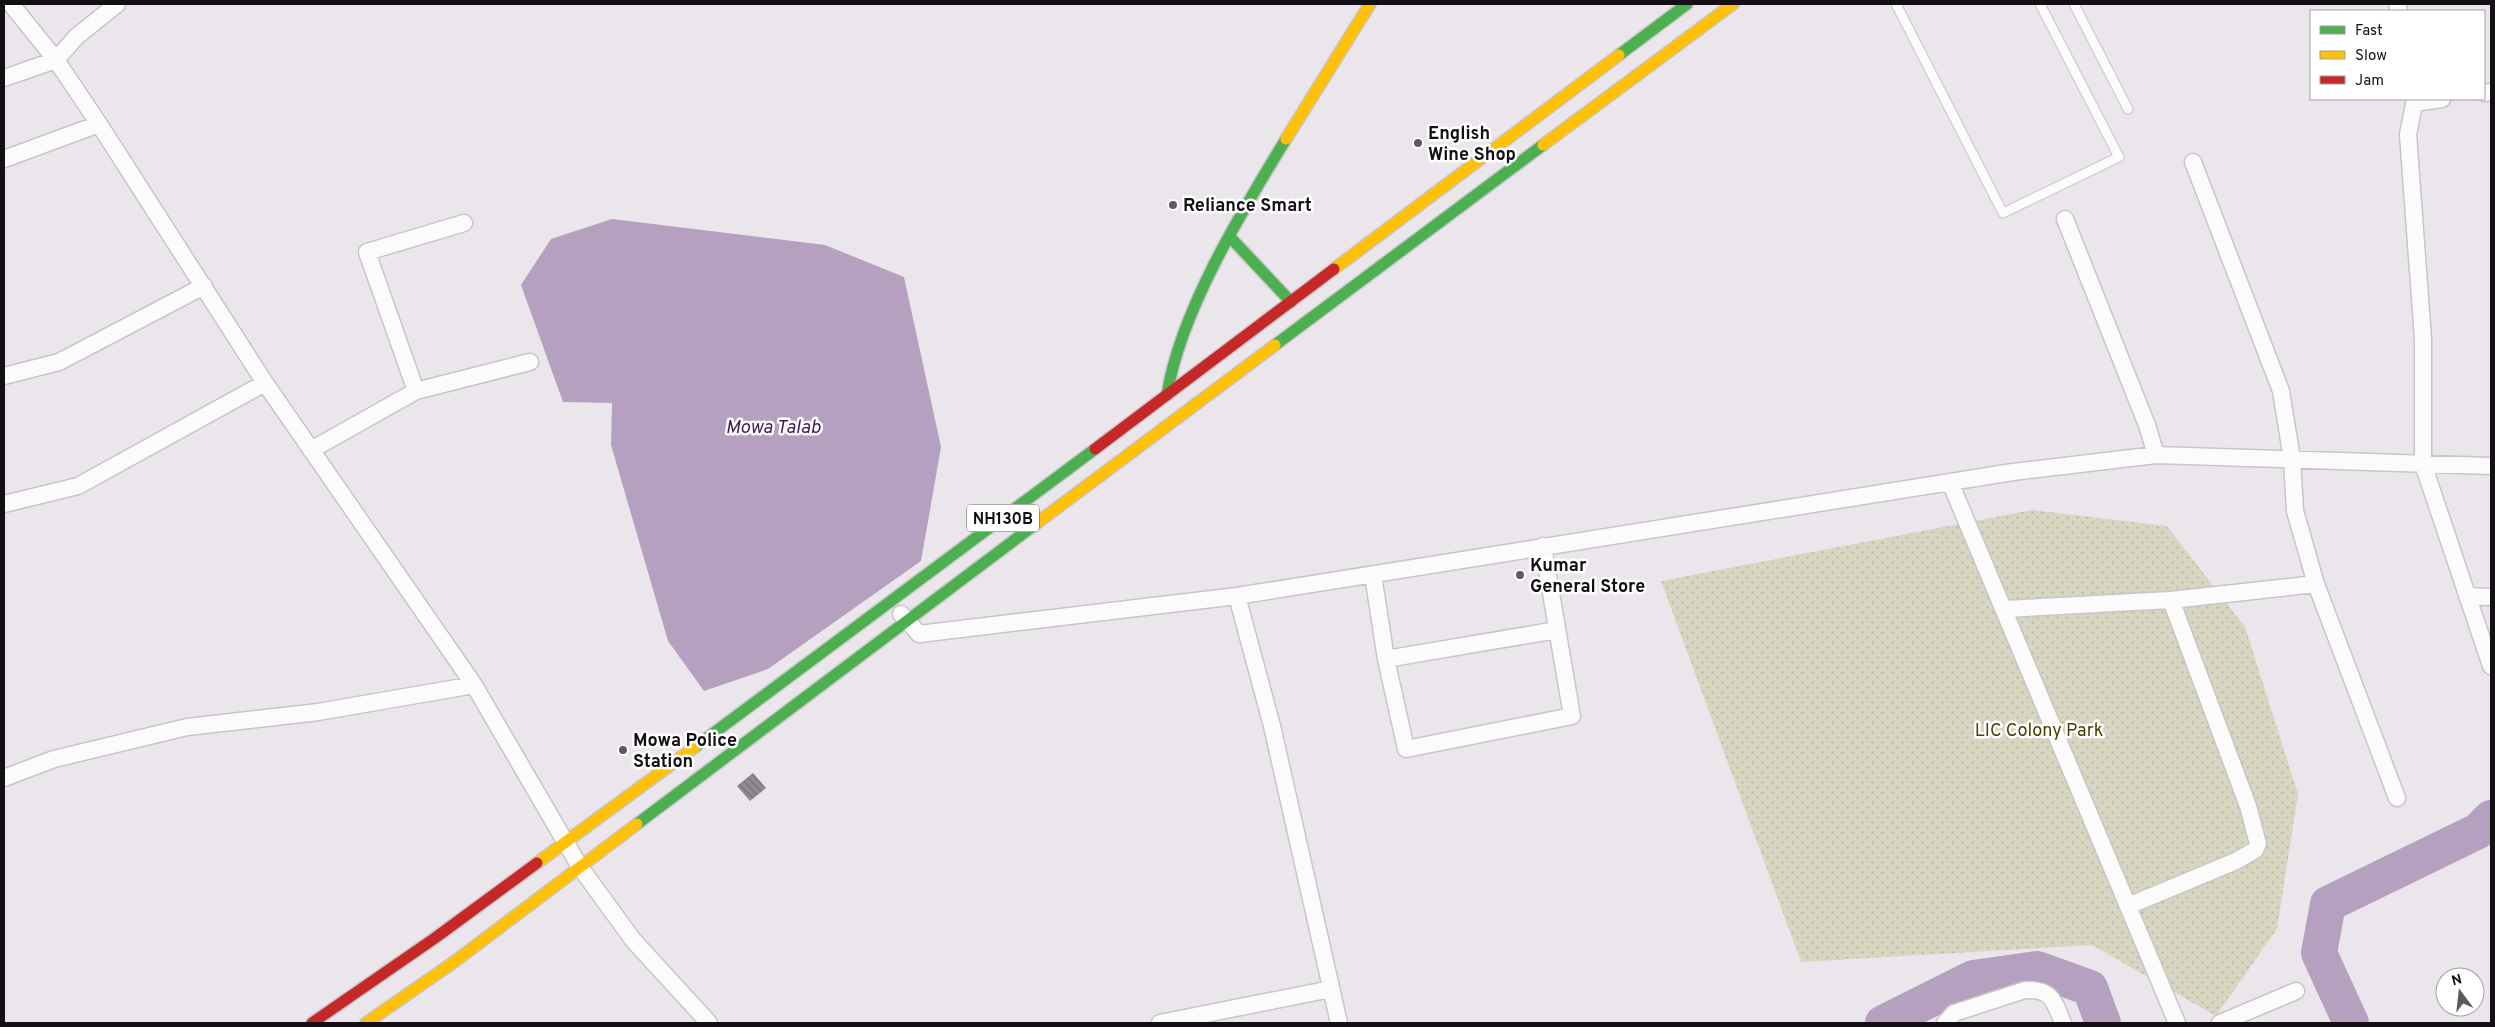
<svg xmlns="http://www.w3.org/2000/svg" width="2495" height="1027" font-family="Overpass,sans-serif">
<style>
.green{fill:url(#green-dots)}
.water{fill:#b6a0bf}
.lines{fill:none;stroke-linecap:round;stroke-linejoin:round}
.river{stroke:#b6a0bf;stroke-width:36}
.building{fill:url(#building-back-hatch)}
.lane-casing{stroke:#c8c5c9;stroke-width:11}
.street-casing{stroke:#c8c5c9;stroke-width:19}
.fast-casing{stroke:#c8c5c9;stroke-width:14}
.slow-casing{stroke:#c8c5c9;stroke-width:14}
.jam-casing{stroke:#c8c5c9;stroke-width:14}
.lane{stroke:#fcfbfc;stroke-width:9}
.street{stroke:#fcfbfc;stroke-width:16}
.fast{stroke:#4caf50;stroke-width:11}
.slow{stroke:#ffc107;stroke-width:11}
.jam{stroke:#c62828;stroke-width:11}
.poi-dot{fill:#5f5a60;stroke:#fff;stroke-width:2}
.labels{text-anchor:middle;stroke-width:5;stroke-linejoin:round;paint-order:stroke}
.shield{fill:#fff;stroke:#5a575a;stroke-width:1}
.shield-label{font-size:16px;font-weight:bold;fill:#130f14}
.poi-label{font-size:18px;font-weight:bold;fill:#130f14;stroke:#fff;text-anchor:start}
.park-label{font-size:18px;fill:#454300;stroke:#fff}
.water-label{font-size:19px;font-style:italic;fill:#431c52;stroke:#fff}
</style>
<defs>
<pattern id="green-dots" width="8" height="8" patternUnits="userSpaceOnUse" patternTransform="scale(1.25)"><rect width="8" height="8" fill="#d8d6c1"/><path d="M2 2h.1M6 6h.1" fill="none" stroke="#b8b6a5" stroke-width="1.8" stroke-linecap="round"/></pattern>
<pattern id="building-back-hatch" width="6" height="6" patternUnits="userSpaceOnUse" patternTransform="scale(1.25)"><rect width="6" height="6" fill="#8f8b90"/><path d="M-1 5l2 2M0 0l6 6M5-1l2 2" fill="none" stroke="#747074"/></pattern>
</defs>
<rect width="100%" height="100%" fill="#ebe6ec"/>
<path class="green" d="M 2032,510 L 2167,526 L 2245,627 L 2298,794 L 2277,929 L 2216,1016 L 2092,945 L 1801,962 L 1661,581 Z"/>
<path class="water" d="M 612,219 L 825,245 L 904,277 L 941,447 L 921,561 L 768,669 L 704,691 L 668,641 L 611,445 L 612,403 L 563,402 L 521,285 L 551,239 Z"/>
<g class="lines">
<path class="river" d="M 1883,1023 L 1973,978 L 2037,969 L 2090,988 L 2103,1023
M 2351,1023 L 2319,953 L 2328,904 L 2478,831 L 2491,818"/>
</g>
<path class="building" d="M 753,773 L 766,788 L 750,801 L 737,786 Z"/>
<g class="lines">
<g class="lane-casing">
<path id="lane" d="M 1896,4 L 2003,213 L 2119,157 L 2040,4
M 2074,4 L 2128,109"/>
</g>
<g class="street-casing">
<path id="street" d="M 11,4 L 56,60 L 99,124 L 265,383 L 474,685 L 580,867 L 633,940 L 709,1023
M 2397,4 L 2399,11
M 4,78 L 56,60 L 76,37 L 117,4
M 2484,93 L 2491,92
M 2415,99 L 2408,134 L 2423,339 L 2423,464 L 2491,666
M 2414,103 L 2442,99
M 4,159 L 99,124
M 2193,162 L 2281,391 L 2292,459 L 2295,511 L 2316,584 L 2397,798
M 2065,219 L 2147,425 L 2156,455
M 4,376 L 59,362 L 204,286
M 416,391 L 367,252 L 464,223
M 311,450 L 416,391 L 530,362
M 1950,482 L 2177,1023
M 4,504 L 78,486 L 265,383
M 1373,575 L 1386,659 L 1406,749 L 1572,716 L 1543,546
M 1237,596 L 1272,726 L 1339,1023
M 2467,596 L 2491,597
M 2171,600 L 2316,584
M 2005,609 L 2171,600 L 2248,806 L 2258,844 L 2255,850 L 2236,861 L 2128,906
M 901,614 L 919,634 L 1237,596 L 2013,472 L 2156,455 L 2491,466
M 1386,659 L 1557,630
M 4,778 L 54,759 L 187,727 L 318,712 L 474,685
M 1160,1023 L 1331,989
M 1945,1023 L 1954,1013 L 2025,990 C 2052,989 2054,1001 2063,1023
M 2220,1023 L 2296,991"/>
</g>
<g class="fast-casing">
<path id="fast" d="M 1619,55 L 1687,4
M 1230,237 L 1291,302
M 1275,345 L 1543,145
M 1167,395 C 1180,312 1242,211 1286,139
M 695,747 L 1095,449
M 637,824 L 1037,523"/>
</g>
<g class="slow-casing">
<path id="slow" d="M 1286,139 L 1370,4
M 1543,145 L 1733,4
M 1334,269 L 1619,55
M 1037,523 L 1275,345
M 537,863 L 695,747
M 366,1023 L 454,962 L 637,824"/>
</g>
<g class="jam-casing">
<path id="jam" d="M 1095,449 L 1334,269
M 312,1023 L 435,938 L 537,863"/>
</g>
<use href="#lane" class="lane"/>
<use href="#street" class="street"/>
<use href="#fast" class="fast"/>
<use href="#slow" class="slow"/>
<use href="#jam" class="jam"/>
</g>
<g class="poi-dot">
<circle cx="1418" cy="143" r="5"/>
<circle cx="1173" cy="205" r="5"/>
<circle cx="1520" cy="575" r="5"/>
<circle cx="623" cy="750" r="5"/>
</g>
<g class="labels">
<rect class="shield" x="967" y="504.5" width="72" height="27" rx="4"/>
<g class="shield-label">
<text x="1003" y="524">NH130B</text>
</g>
<g class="poi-label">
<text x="1428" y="139">English<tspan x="1428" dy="21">Wine Shop</tspan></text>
<text x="1183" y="211">Reliance Smart</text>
<text x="1530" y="571">Kumar<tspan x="1530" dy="21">General Store</tspan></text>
<text x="633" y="746">Mowa Police<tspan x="633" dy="21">Station</tspan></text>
</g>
<g class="park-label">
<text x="2039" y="736">LIC Colony Park</text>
</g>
<g class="water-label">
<text x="773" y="433">Mowa Talab</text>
</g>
</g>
<rect width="2495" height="1027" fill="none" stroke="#130f14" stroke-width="10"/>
<rect x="2310" y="10" width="175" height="90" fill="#ffffff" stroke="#a19fa1"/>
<rect x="2320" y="26" width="25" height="8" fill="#4caf50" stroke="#a19fa1"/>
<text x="2355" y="35" font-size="15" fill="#130f14">Fast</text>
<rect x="2320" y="51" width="25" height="8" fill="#ffc107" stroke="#a19fa1"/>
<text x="2355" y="60" font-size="15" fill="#130f14">Slow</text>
<rect x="2320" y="76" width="25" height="8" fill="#c62828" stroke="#a19fa1"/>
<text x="2355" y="85" font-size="15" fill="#130f14">Jam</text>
<g transform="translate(2460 992) rotate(345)"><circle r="24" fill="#ffffff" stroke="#a19fa1"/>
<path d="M0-4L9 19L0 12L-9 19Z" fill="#5f5a60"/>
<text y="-8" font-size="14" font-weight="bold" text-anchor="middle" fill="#130f14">N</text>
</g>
</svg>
